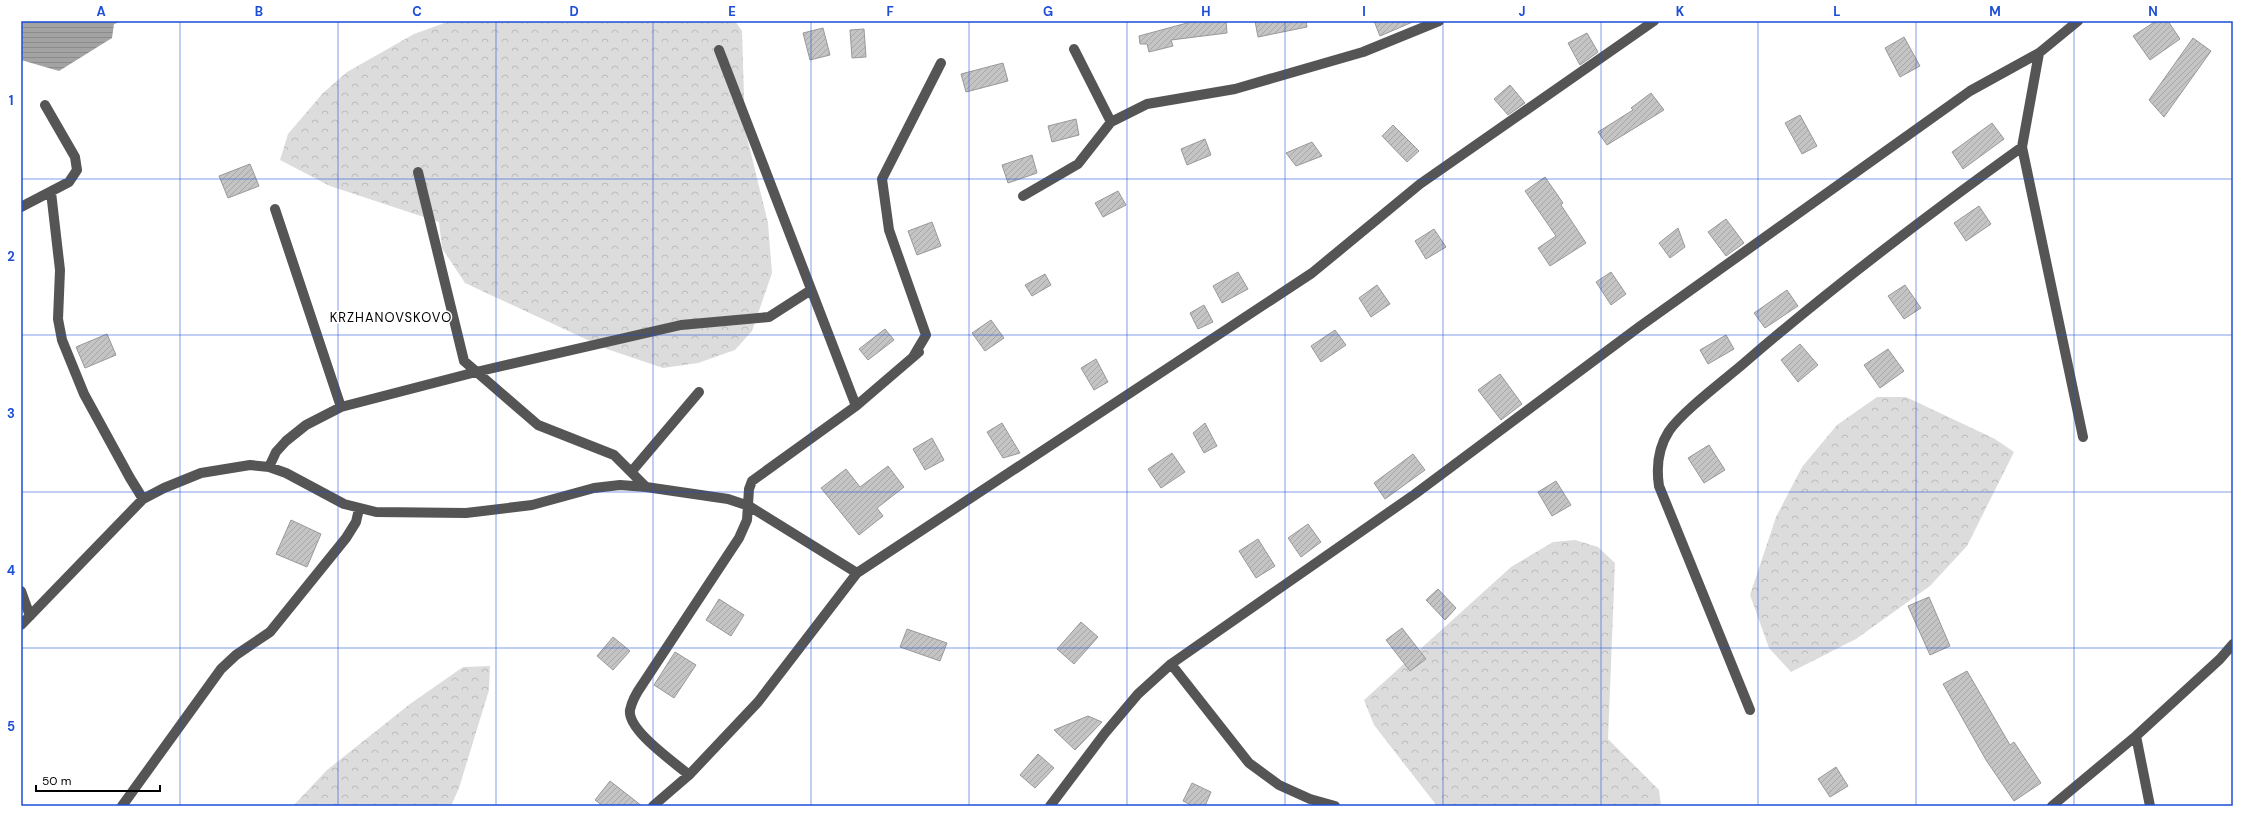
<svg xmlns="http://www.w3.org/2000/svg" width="2254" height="827" font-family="'DM Sans',sans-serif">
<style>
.forest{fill:url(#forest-crowns)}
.water{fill:url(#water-rules)}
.building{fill:url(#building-hatch);stroke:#999}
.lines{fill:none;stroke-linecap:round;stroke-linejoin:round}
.minor{stroke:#555;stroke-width:10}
.grid{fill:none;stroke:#1d4ed8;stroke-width:1;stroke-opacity:0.55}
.labels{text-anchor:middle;stroke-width:3;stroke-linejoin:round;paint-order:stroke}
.quarter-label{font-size:13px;letter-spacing:1px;fill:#000;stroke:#fff}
.neatline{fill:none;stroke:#1d4ed8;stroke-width:1.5}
.grid-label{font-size:13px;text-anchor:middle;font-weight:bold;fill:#1d4ed8}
</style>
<defs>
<pattern id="forest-crowns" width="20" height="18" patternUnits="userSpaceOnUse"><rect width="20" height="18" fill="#dcdcdc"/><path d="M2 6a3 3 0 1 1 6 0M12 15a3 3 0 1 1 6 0" fill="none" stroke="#bbb"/></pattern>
<pattern id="water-rules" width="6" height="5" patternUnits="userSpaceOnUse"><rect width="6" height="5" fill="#a3a3a3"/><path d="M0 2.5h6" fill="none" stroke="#8b8b8b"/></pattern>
<pattern id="building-hatch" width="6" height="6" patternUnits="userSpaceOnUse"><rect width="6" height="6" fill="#c4c4c4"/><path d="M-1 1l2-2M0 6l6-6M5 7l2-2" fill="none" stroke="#a7a7a7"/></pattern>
</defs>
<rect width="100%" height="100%" fill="#fff"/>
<path class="forest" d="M 450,21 L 735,21 L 742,31 L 745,129 L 768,223 L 772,273 L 752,331 L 735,350 L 698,363 L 663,368 L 607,349 L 465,283 L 442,248 L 439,222 L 330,186 L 280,160 L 288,134 L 323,93 L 347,72 L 414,34 Z
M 1877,397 L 1906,397 L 1995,439 L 2014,452 L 1967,546 L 1930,586 L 1856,639 L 1791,672 L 1769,648 L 1750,595 L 1776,517 L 1802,467 L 1837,425 Z
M 1575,540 L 1598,547 L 1615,563 L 1608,739 L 1659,790 L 1661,806 L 1437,806 L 1374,725 L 1364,700 L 1511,567 L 1553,542 Z
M 490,666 L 489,690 L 459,788 L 451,806 L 293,806 L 327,770 L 410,704 L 463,667 Z"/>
<path class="water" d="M 21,21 L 123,21 L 114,24 L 112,38 L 59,71 L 21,60 Z"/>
<path class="building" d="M 1187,21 L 1226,21 L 1227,33 L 1171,40 L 1173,46 L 1149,52 L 1147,44 L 1140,44 L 1139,36 L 1187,23 Z
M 1255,21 L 1306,21 L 1307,27 L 1258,37 Z
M 1374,21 L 1415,21 L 1380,36 Z
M 2156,21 L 2168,21 L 2180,39 L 2150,60 L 2133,36 Z
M 823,28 L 830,55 L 810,60 L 803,33 Z
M 864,29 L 866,57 L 852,58 L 850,30 Z
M 1587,33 L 1598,52 L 1580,65 L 1568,43 Z
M 1904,37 L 1920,66 L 1900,77 L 1885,48 Z
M 2193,38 L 2211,51 L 2164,117 L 2149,100 Z
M 1003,63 L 1008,81 L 966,92 L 961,74 Z
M 1510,85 L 1525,103 L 1508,115 L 1494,99 Z
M 1651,93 L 1664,110 L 1607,145 L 1598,132 L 1633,110 L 1631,108 Z
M 1800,115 L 1817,146 L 1802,154 L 1785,123 Z
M 1076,119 L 1079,135 L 1052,142 L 1048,126 Z
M 1992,123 L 2004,139 L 1963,169 L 1952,152 Z
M 1393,125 L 1419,151 L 1407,162 L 1382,136 Z
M 1205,139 L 1211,155 L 1187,165 L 1181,149 Z
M 1312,142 L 1322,156 L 1296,166 L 1286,153 Z
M 1032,155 L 1037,173 L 1008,183 L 1002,165 Z
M 250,164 L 259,186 L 228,198 L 219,176 Z
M 1545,177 L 1563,203 L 1561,205 L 1586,243 L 1550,266 L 1538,248 L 1556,236 L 1525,191 Z
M 1118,191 L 1126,205 L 1103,217 L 1095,203 Z
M 1979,206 L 1991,224 L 1966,241 L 1954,223 Z
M 1726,219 L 1744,243 L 1726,256 L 1708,232 Z
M 932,222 L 941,246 L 917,255 L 908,231 Z
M 1678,228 L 1685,247 L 1670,258 L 1659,243 Z
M 1434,229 L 1446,247 L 1426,259 L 1415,241 Z
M 1238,272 L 1248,289 L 1222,303 L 1213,286 Z
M 1611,272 L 1626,294 L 1611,305 L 1596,282 Z
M 1045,274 L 1051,285 L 1032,296 L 1025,285 Z
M 1377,285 L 1390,304 L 1371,317 L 1359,298 Z
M 1905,285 L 1921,308 L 1904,319 L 1888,296 Z
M 1787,290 L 1798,306 L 1765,328 L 1754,313 Z
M 1204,305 L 1213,322 L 1198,329 L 1190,313 Z
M 991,320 L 1004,338 L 985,351 L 972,333 Z
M 885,329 L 894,340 L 868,360 L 859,349 Z
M 1335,330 L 1346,345 L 1321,362 L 1311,346 Z
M 107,334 L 116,355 L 85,368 L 76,347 Z
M 1726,335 L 1734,349 L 1708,364 L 1700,350 Z
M 1800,344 L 1818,365 L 1798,382 L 1781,360 Z
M 1888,349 L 1904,371 L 1880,388 L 1864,365 Z
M 1096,359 L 1108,382 L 1094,390 L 1081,368 Z
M 1500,374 L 1522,404 L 1501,420 L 1478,390 Z
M 1002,423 L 1020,453 L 1003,458 L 987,432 Z
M 1205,423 L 1217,446 L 1204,453 L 1193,433 Z
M 932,438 L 944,460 L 925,470 L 913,449 Z
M 1709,445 L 1725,470 L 1704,483 L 1688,458 Z
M 1172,453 L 1185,472 L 1161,488 L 1148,469 Z
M 1413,454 L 1425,470 L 1385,499 L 1374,483 Z
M 888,466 L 904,487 L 877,508 L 883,516 L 859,535 L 821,488 L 846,469 L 860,487 Z
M 1556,481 L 1571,505 L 1552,516 L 1538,492 Z
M 291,520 L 321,534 L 307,567 L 276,554 Z
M 1308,524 L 1321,542 L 1301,557 L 1288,538 Z
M 1258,539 L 1275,566 L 1256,578 L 1239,551 Z
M 1438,589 L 1456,608 L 1445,620 L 1426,600 Z
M 1929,597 L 1950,646 L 1930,655 L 1908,606 Z
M 719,599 L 744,615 L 731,636 L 706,620 Z
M 1081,622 L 1098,637 L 1074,664 L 1057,649 Z
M 1402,628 L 1426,659 L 1410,671 L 1386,640 Z
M 907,629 L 947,643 L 940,661 L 900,647 Z
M 613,637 L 630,651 L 613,670 L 597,656 Z
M 675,652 L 696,665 L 674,698 L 654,685 Z
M 1967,671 L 2010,745 L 2014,742 L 2041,783 L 2014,801 L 1986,760 L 1943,684 Z
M 1088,716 L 1102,722 L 1075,750 L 1054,730 Z
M 1038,754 L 1054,768 L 1035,788 L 1020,775 Z
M 1836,767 L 1848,786 L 1830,797 L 1818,779 Z
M 610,781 L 642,806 L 603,806 L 595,800 Z
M 1192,783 L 1211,792 L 1205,806 L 1193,806 L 1183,801 Z"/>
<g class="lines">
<path class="minor" d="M 2078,21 L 2039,53 L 2022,147 L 2083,437
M 1074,49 L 1111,122
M 719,50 L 856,406
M 418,172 L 464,361 L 538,425 L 614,455 L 646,487
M 51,192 L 60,270 L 58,319 L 62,340 L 84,394 L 130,478 L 143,499
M 1023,196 L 1078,164 L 1111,122 L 1147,104 L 1235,89 L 1363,52 L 1439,21
M 21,207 L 69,182 L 77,170 L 75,157 L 45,105
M 275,209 L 341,407
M 913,357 L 926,335 L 889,230 L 882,179 L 941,63
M 269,467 L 276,452 L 286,441 L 306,425 L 341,407 L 476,372 L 681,325 L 769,317 L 811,290
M 632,471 L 699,392
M 21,591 L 30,616
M 21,625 L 143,499 L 164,488 L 201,473 L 250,465 L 269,467 L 286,473 L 344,504 L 376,512 L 466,513 L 532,505 L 594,488 L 620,485 L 646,487 L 728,499 L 749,506 L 857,573
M 1171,664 L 1249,763 L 1279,785 L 1310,799 L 1335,806
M 1750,710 L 1659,486 C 1656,466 1658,448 1669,431 C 1683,411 1723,381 1743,364 C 1832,287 1926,216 2022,147
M 2136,736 L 2150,806
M 689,775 C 674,762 627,730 630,710 C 632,701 637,692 642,685 L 739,538 L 747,520 L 749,489 L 752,481 L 856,406 L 919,352
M 122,806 L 221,669 L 236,655 L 270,632 L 346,538 L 356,522 L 359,509
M 653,806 L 689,775 L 758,702 L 857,573 L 1312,273 L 1420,184 L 1654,21
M 1050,806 L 1105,733 L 1138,694 L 1171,664 L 1415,494 L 1639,327 L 1970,91 L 2039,53
M 2052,806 L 2136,736 L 2220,659 L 2233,644"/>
</g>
<path class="grid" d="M 180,21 L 180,806M 338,21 L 338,806M 496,21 L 496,806M 653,21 L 653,806M 811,21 L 811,806M 969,21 L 969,806M 1127,21 L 1127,806M 1285,21 L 1285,806M 1443,21 L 1443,806M 1601,21 L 1601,806M 1758,21 L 1758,806M 1916,21 L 1916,806M 2074,21 L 2074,806M 21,179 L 2233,179M 21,335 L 2233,335M 21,492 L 2233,492M 21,648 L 2233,648"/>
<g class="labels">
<g class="quarter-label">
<text x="391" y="322">KRZHANOVSKOVO</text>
</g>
</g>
<rect width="2254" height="827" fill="none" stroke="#ffffff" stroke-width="44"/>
<path d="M36 785v6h124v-6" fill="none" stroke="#000000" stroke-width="2"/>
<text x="42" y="785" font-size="12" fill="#000000" stroke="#ffffff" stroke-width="3" paint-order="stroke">50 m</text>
<rect x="22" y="22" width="2210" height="783" class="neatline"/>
<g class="grid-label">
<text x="101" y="16">A</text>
<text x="259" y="16">B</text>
<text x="417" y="16">C</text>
<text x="574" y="16">D</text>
<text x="732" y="16">E</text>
<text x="890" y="16">F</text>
<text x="1048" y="16">G</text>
<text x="1206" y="16">H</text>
<text x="1364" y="16">I</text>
<text x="1522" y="16">J</text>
<text x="1680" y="16">K</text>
<text x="1837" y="16">L</text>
<text x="1995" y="16">M</text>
<text x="2153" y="16">N</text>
<text x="11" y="105">1</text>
<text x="11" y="261">2</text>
<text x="11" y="418">3</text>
<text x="11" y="575">4</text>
<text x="11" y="731">5</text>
</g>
</svg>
